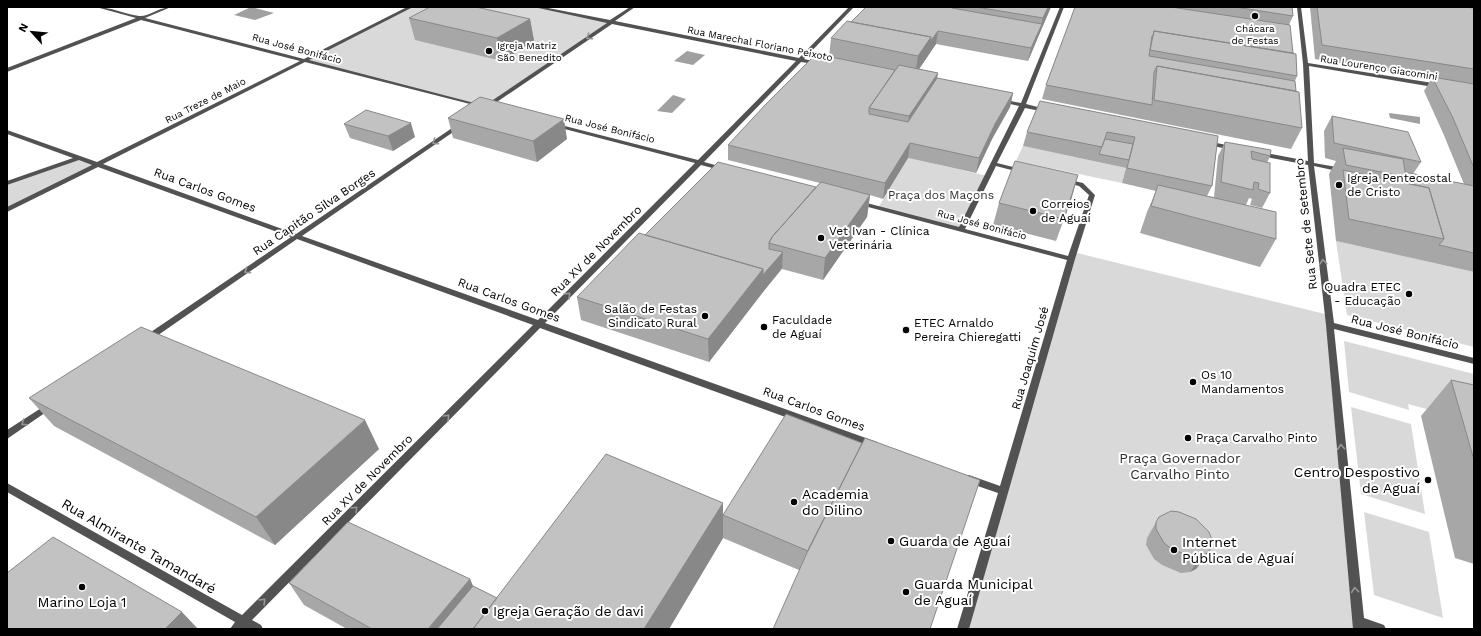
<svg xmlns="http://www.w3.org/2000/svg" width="1481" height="636" font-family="'Work Sans',sans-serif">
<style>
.green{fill:#d9d9d9}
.water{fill:#a0a0a0}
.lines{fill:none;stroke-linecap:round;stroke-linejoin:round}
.street{fill:#525252;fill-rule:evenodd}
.wall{fill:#a7a7a7}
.shaded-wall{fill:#888}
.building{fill:#c2c2c2;stroke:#888}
.oneway{stroke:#979797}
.poi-dot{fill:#000;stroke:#fff;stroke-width:1.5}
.labels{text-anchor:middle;stroke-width:4;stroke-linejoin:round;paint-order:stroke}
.far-poi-label{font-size:10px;fill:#000;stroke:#fff}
.far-street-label{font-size:10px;fill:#000;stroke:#fff}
.poi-label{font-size:12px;fill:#000;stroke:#fff;text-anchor:start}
.street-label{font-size:12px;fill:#000;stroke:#fff}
.park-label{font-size:12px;fill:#303030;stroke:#fff}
.near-park-label{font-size:14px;fill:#303030;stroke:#fff}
.near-poi-label{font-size:14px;fill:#000;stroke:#fff;text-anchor:start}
.near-street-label{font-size:14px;fill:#000;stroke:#fff}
</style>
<rect width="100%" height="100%" fill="#fff"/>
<path class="green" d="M 411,7 L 536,7 L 611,22 L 485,108 L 304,61 Z
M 1023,146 L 1126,168 L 1122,183 L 1016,161 Z
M 79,158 L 97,165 L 7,210 L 7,183 Z
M 908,158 L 988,176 L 961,230 L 878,208 Z
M 1336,241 L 1474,272 L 1474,347 L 1347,315 Z
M 1073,252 L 1329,315 L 1359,629 L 963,629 Z
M 1344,341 L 1474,374 L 1474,422 L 1408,404 L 1409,410 L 1349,392 Z
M 1351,407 L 1411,424 L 1425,514 L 1361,494 Z
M 1364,512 L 1429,532 L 1443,618 L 1374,595 Z"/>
<path class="water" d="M 251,7 L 274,13 L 255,20 L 234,15 Z
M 687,51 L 705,55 L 693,65 L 674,61 Z
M 673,95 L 686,99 L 672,113 L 657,111 Z
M 1389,113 L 1420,117 L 1420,124 L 1390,118 Z"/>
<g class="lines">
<path class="street" d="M 96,7 C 111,7 124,14 139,16 C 148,17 160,7 171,7 L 145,18 L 304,59 L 407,7 L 413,7 L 309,60 L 482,105 L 482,107 L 305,62 L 103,164 L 296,234 L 458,124 L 462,124 L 462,126 L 302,236 L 538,320 L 695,163 L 553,126 L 553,124 L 557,124 L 698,160 L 796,61 L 612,24 L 488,108 L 484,108 L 484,106 L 607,23 L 534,7 L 543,7 L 610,20 L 630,7 L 635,7 L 615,21 L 799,58 L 849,7 L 854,7 L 804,59 L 821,63 L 821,65 L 801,62 L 704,162 L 726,168 L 726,170 L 724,171 L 701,165 L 545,323 L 877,442 L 879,445 L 877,448 L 874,449 L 871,448 L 540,328 L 252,620 L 261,625 L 263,629 L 230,629 L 235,622 L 7,492 L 7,483 L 242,615 L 533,325 L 297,239 L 151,340 L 145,340 L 144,338 L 145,336 L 291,237 L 98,167 L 7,212 L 7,207 L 92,165 L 79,160 L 7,185 L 7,181 L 73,158 L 7,134 L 7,130 L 97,162 L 300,61 L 141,20 L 7,72 L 7,68 L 136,18 Z
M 1060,7 L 1064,7 L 1026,104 L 1049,110 L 1046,112 L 1025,108 L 997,163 L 1025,170 L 1026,171 L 1023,173 L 996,166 L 965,229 L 1068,256 L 1089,195 L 1079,186 L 1063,182 L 1062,181 L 1065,179 L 1083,183 L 1095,195 L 1075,259 L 969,629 L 957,629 L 998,493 L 966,482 L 964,479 L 966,476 L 969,475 L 1000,486 L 1067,260 L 857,204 L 856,203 L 859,201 L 959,227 L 1019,106 L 997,101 L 1000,99 L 1021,103 Z
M 1297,7 L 1301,7 L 1308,63 L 1439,84 L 1442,86 L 1439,88 L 1309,66 L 1314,163 L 1342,168 L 1345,170 L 1342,172 L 1314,166 L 1334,323 L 1474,358 L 1474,364 L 1334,329 L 1364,618 L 1384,625 L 1386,629 L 1353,629 L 1326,325 L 1308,165 L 1261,156 L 1258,154 L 1261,152 L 1308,161 L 1303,64 Z
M 1206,141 L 1232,146 L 1235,148 L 1232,150 L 1204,144 L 1203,143 Z
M 49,403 L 52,404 L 53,406 L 52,408 L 7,439 L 7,430 Z"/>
</g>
<path class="wall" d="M 866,7 L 1051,7 L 1028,61 L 936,44 L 919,69 L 938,73 L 937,78 L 1013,93 L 1010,107 L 992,139 L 976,173 L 908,158 L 883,199 L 870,195 L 867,217 L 823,280 L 782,269 L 763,292 L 709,362 L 581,320 L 577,297 L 645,235 L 816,187 L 820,183 L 728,160 L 728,145 L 829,57 L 831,38 L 851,22 Z
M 1075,7 L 1292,7 L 1293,16 L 1289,25 L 1297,76 L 1295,81 L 1296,91 L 1302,128 L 1291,149 L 1042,99 L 1046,85 Z
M 1310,7 L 1474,7 L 1474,272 L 1336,241 L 1329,174 L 1336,161 L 1325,158 L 1324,131 L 1332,116 L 1421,162 L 1413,174 L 1464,184 L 1443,133 L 1424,91 L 1432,78 L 1315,59 Z
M 409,18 L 530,19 L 534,41 L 502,61 L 415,40 Z
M 1040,101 L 1218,136 L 1212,186 L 1207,196 L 1214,197 L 1218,156 L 1225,142 L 1270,156 L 1267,163 L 1270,193 L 1262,208 L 1250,205 L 1252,199 L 1249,198 L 1246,205 L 1276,239 L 1260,267 L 1140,233 L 1147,212 L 1156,191 L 1122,183 L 1126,168 L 1023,146 L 1027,132 Z
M 448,118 L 567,139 L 537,162 L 453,138 Z
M 344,124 L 415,137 L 393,151 L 350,138 Z
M 1072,197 L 1056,241 L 993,225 L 999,203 Z
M 1451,380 L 1474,385 L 1474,564 L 1455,558 L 1421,416 Z
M 29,398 L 379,449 L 275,545 L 54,426 Z
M 723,503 L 723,538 L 669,629 L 347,629 L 304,605 L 289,583 L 470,579 L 473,586 L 497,598 Z
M 971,508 L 799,570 L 723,538 L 723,515 Z
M 1159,517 L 1209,532 L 1201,563 L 1196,569 L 1190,572 L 1181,573 L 1162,565 L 1154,559 L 1146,545 L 1147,538 Z"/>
<path class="shaded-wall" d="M 1048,7 L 1051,7 L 1038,37 L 1043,18 Z
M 530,19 L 534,41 L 502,61 L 497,38 Z
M 1042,24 L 1038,37 L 1028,61 L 1031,48 Z
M 938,31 L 936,44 L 915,75 L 918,56 L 931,37 Z
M 938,73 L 934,92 L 906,137 L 909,116 Z
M 1013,93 L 1010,107 L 992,139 L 976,173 L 979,158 L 995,124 Z
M 564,119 L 567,139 L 537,162 L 533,141 Z
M 411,123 L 415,137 L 393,151 L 388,136 Z
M 910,143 L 908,158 L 883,199 L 885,183 Z
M 1078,175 L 1072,197 L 1056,241 L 1064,219 Z
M 870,195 L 867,217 L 823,280 L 825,258 Z
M 783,252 L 782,268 L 763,292 L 709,362 L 708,339 L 763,269 Z
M 365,420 L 379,449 L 275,545 L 256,517 Z
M 723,503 L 723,538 L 669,629 L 644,629 Z
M 1212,547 L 1196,569 L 1190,572 L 1201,556 Z
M 470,579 L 479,601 L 457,629 L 428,629 Z
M 182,612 L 198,629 L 165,629 Z"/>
<path class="building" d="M 430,7 L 476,7 L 530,19 L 497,38 L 409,18 Z
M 866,7 L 953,7 L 952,8 L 1042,24 L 1031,48 L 938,31 L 930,42 L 931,37 L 851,22 Z
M 976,7 L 1048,7 L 1043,18 Z
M 1075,7 L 1171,7 L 1290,25 L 1293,53 L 1154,31 L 1153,36 L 1152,36 L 1149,56 L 1295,81 L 1296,91 L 1157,66 L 1154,72 L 1152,105 L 1046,85 Z
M 1235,7 L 1292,7 L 1293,16 Z
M 1317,7 L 1464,7 L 1474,8 L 1474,69 L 1322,45 Z
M 847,21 L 931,37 L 918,56 L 831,38 Z
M 1154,31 L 1296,54 L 1297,76 L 1150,50 Z
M 816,54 L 895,70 L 869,108 L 869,114 L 908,122 L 937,78 L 1013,93 L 995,124 L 979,158 L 910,143 L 885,183 L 728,145 L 766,104 Z
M 899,65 L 938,73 L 909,116 L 869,108 Z
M 1157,66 L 1299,92 L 1302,128 L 1154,100 Z
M 1432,77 L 1474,84 L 1474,168 L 1453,118 Z
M 480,97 L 564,119 L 533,141 L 448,118 Z
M 1040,101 L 1218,136 L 1212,186 L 1127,168 L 1135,137 L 1107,132 L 1102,147 L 1027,132 Z
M 366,110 L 411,123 L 388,136 L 344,124 Z
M 1332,116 L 1408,132 L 1421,162 L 1334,143 Z
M 1105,139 L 1133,144 L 1129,160 L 1099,154 Z
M 1225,142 L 1271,150 L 1270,156 L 1251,151 L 1252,159 L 1270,163 L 1270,193 L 1258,189 L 1259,183 L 1254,182 L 1253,190 L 1221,182 Z
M 1343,148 L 1403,159 L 1406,177 L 1346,165 Z
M 1015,161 L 1078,175 L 1064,219 L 999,203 Z
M 718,162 L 816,187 L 772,237 L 769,243 L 769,249 L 783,252 L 763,275 L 763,269 L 645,235 Z
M 1343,170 L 1429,188 L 1444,239 L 1349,219 Z
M 1405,172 L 1474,186 L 1474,253 L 1439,245 L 1444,239 L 1429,188 L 1403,182 L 1406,177 Z
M 821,182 L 870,195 L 825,258 L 769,243 L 772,237 Z
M 1158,185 L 1276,212 L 1276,239 L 1151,206 Z
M 639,233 L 763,269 L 708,339 L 577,297 Z
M 141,327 L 365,420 L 256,517 L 29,398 Z
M 1451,380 L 1474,385 L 1474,460 Z
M 786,414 L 862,443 L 808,551 L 723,515 Z
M 865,438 L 980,480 L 930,629 L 773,629 L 810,546 Z
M 606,454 L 723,503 L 644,629 L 473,629 Z
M 1171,511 L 1179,512 L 1196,519 L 1209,532 L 1212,540 L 1212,547 L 1207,553 L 1201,556 L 1192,557 L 1172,549 L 1164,543 L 1156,529 L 1156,522 L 1159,517 Z
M 348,522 L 470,579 L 428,629 L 372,629 L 289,583 Z
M 53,537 L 182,612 L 165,629 L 7,629 L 7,573 Z
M 473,586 L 497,598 L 473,629 L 437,629 Z"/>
<defs><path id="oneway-chevron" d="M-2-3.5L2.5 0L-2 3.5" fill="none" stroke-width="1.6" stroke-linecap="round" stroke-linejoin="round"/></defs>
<g class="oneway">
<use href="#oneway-chevron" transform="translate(589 37) rotate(146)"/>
<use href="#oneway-chevron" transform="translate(435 142) rotate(146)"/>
<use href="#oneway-chevron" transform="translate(1323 262) rotate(-96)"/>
<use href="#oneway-chevron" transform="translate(247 271) rotate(146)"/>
<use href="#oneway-chevron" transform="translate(568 295) rotate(-45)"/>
<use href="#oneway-chevron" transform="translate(447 417) rotate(-45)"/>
<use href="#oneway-chevron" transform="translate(24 423) rotate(146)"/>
<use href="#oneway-chevron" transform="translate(1341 447) rotate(-95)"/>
<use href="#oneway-chevron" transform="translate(355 509) rotate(-45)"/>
<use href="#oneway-chevron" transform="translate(1355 590) rotate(-95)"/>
<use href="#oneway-chevron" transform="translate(263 601) rotate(-45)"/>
</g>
<g class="poi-dot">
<circle cx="1255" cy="16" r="4"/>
<circle cx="489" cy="51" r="4"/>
<circle cx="1339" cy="185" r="4"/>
<circle cx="1033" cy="211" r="4"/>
<circle cx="821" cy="238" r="4"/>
<circle cx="1409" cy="294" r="4"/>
<circle cx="705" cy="316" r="4"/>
<circle cx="764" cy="327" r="4"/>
<circle cx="906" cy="330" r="4"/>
<circle cx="1193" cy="382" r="4"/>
<circle cx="1188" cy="438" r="4"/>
<circle cx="1428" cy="480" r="4"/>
<circle cx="794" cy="502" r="4"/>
<circle cx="891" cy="541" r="4"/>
<circle cx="1174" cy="550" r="4"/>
<circle cx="82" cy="587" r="4"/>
<circle cx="906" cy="592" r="4"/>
<circle cx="485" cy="611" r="4"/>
</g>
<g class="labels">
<g class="far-poi-label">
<text x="1255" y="32">Chácara<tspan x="1255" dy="12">de Festas</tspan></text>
<text x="497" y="49" text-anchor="start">Igreja Matriz<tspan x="497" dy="12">São Benedito</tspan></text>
</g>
<g class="far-street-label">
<text transform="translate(760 43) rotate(11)" y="4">Rua Marechal Floriano Peixoto</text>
<text transform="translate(297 48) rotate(15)" y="4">Rua José Bonifácio</text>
<text transform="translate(1379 67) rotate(9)" y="4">Rua Lourenço Giacomini</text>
<text transform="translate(205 100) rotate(-27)" y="4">Rua Treze de Maio</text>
<text transform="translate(610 128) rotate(14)" y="4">Rua José Bonifácio</text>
<text transform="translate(982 224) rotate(15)" y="4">Rua José Bonifácio</text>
</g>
<g class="poi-label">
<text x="1347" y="182">Igreja Pentecostal<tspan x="1347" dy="14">de Cristo</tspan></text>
<text x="1041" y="208">Correios<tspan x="1041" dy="14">de Aguaí</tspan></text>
<text x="829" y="235">Vet Ivan - Clínica<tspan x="829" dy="14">Veterinária</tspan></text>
<text x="1401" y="291" text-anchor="end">Quadra ETEC<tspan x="1401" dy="14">- Educação</tspan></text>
<text x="697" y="313" text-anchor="end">Salão de Festas<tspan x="697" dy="14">Sindicato Rural</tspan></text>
<text x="772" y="324">Faculdade<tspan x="772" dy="14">de Aguaí</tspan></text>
<text x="914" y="327">ETEC Arnaldo<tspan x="914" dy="14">Pereira Chieregatti</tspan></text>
<text x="1201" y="379">Os 10<tspan x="1201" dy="14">Mandamentos</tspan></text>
<text x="1196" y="442">Praça Carvalho Pinto</text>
</g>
<g class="street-label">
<text transform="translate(205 190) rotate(20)" y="4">Rua Carlos Gomes</text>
<text transform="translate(314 212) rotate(-34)" y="4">Rua Capitão Silva Borges</text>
<text transform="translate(1306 224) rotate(-96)" y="4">Rua Sete de Setembro</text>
<text transform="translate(596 251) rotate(-45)" y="4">Rua XV de Novembro</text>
<text transform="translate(509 300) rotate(20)" y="4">Rua Carlos Gomes</text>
<text transform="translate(1405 332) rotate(14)" y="4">Rua José Bonifácio</text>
<text transform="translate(1030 358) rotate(-74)" y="4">Rua Joaquim José</text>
<text transform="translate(814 409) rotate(20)" y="4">Rua Carlos Gomes</text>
<text transform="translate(367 480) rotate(-45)" y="4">Rua XV de Novembro</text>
</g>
<g class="park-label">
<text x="941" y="199">Praça dos Maçons</text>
</g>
<g class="near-park-label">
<text x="1180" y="463">Praça Governador<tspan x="1180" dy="16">Carvalho Pinto</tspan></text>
</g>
<g class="near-poi-label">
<text x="1420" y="477" text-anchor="end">Centro Despostivo<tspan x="1420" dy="16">de Aguaí</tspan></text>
<text x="802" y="499">Academia<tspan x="802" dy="16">do Dilino</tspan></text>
<text x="899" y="546">Guarda de Aguaí</text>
<text x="1182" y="547">Internet<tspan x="1182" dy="16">Pública de Aguaí</tspan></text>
<text x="914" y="589">Guarda Municipal<tspan x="914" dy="16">de Aguaí</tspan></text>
<text x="82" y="607" text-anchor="middle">Marino Loja 1</text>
<text x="493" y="616">Igreja Geração de davi</text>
</g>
<g class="near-street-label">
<text transform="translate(139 546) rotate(30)" y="5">Rua Almirante Tamandaré</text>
</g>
</g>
<rect width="1481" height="636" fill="none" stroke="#000000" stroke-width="16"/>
<g transform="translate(32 32) rotate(297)" stroke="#ffffff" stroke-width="3" paint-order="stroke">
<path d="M0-3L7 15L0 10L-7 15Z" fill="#000000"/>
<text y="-6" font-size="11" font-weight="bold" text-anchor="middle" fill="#000000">N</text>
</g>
</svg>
